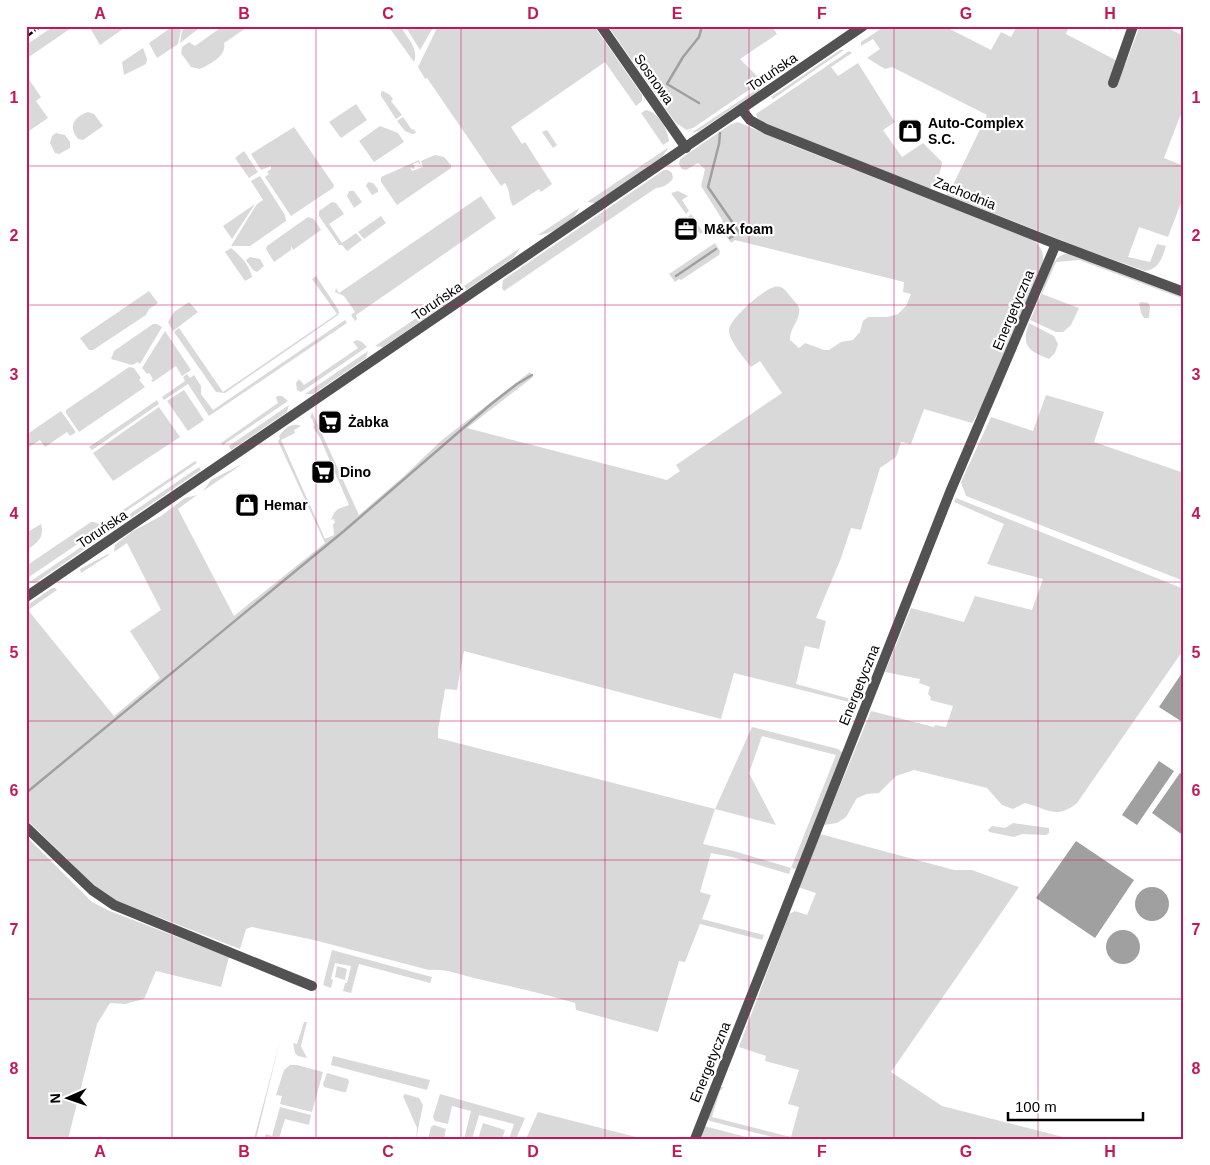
<svg xmlns="http://www.w3.org/2000/svg" width="1210" height="1165" font-family="Helvetica,sans-serif">
<style>
.green{fill:#d9d9d9;fill-rule:evenodd}
.water{fill:#a0a0a0}
.lines{fill:none;stroke-linecap:round;stroke-linejoin:round}
.stream{stroke:#a0a0a0;stroke-width:2.5}
.minor{stroke:#525252;stroke-width:10}
.tertiary{stroke:#525252;stroke-width:10}
.rail{stroke:#000;stroke-width:2.5;stroke-dasharray:8 2.5 1 2.5;stroke-linecap:butt}
.grid{fill:none;stroke:#c2185b;stroke-width:1;stroke-opacity:0.55}
.labels{text-anchor:middle;stroke-width:4.5;stroke-linejoin:round;paint-order:stroke}
.street-label{font-size:14px;fill:#000;stroke:#fff}
.poi-label{font-size:14px;font-weight:bold;fill:#000;stroke:#fff;text-anchor:start}
.neatline{fill:none;stroke:#c2185b;stroke-width:2}
.grid-label{font-size:16px;text-anchor:middle;font-weight:bold;fill:#c2185b}
</style>
<rect width="100%" height="100%" fill="#fff"/>
<path class="green" d="M 54,26 L 74,26 L 26,59 L 26,45 Z
M 89,26 L 127,26 L 100,45 Z
M 189,26 L 202,26 L 180,43 L 182,31 Z
M 223,26 L 249,26 L 224,43 C 227,56 210,64 200,69 L 191,67 L 181,53 L 182,47 L 189,42 L 195,46 Z
M 388,26 L 400,26 C 407,37 419,49 414,62 Z
M 407,26 L 434,26 L 420,50 L 407,29 Z
M 438,26 L 466,26 L 478,29 L 490,26 L 594,26 L 642,95 L 642,101 L 636,106 L 605,62 L 511,127 L 522,144 L 525,142 L 552,184 L 541,192 L 539,189 L 513,206 C 508,198 511,192 505,183 L 501,186 L 427,78 L 425,79 L 418,67 Z
M 608,26 L 775,26 L 773,28 L 777,34 L 740,59 L 762,81 L 693,128 L 686,130 L 675,122 Z
M 885,26 L 944,26 L 991,50 L 1001,32 L 1011,37 L 1017,26 L 1069,26 L 1066,34 L 1125,65 L 1140,26 L 1164,26 L 1184,36 L 1184,111 L 1182,111 L 1164,158 L 1184,166 L 1184,195 L 1168,237 L 1139,227 L 1128,257 L 1150,262 L 1157,244 L 1166,246 C 1162,258 1159,269 1145,271 L 1081,248 L 947,195 L 945,190 L 950,191 L 987,115 L 892,67 L 885,69 L 867,58 L 880,49 L 873,39 L 861,46 L 861,42 Z
M 175,27 L 181,30 L 178,44 L 157,58 L 149,43 L 169,29 Z
M 143,48 L 147,59 L 146,64 L 124,75 L 122,62 Z
M 840,50 L 844,50 L 773,99 L 771,97 Z
M 849,51 L 852,53 L 831,67 L 838,76 L 858,63 L 895,122 L 883,130 L 902,157 L 923,143 L 942,162 C 941,171 937,184 929,189 L 764,124 L 757,117 L 756,114 Z
M 26,75 L 41,97 L 36,101 L 48,118 L 26,133 Z
M 759,88 L 760,90 L 699,131 L 691,133 Z
M 383,91 L 390,95 L 393,99 L 391,101 L 402,115 L 396,119 L 381,96 L 381,92 Z
M 356,104 L 367,120 L 341,138 L 329,122 Z
M 646,110 C 658,112 668,129 669,141 L 663,145 L 641,113 Z
M 88,112 L 94,114 L 103,126 L 83,140 L 78,139 L 74,133 C 70,122 77,116 88,112 Z
M 403,117 L 412,130 L 414,129 L 416,133 L 412,134 L 405,131 L 397,121 Z
M 738,122 L 791,145 L 1034,240 C 1041,247 1044,253 1043,263 L 982,407 L 972,423 L 924,409 L 911,444 L 901,442 L 896,457 L 880,468 L 861,530 L 851,528 L 841,558 L 816,618 L 826,621 L 819,649 L 805,646 L 796,684 L 858,701 L 857,704 L 734,673 L 721,719 L 464,651 L 457,690 L 445,689 L 438,730 L 438,738 L 715,809 L 752,727 L 838,749 L 843,753 L 796,869 L 791,868 L 789,874 L 732,857 L 711,853 L 700,892 L 711,895 L 702,919 L 764,935 L 762,940 L 700,924 L 685,962 L 679,961 L 658,1032 L 576,1010 L 575,1003 C 541,993 508,986 474,978 C 456,974 448,969 429,970 L 314,940 L 252,927 L 246,929 L 240,949 L 115,900 L 99,890 L 26,819 L 26,606 L 52,588 L 55,588 L 57,590 L 28,610 L 114,716 L 160,678 L 130,631 L 161,610 L 127,543 L 114,552 L 115,545 L 133,531 L 161,516 L 185,498 L 197,495 L 178,509 L 234,616 L 325,543 L 278,441 L 280,439 L 279,436 C 285,428 291,422 301,426 L 294,430 L 295,433 L 281,440 L 325,539 L 334,535 L 333,524 L 335,523 L 334,519 L 331,520 L 334,513 L 338,509 L 349,505 L 320,438 L 313,427 L 314,426 L 312,418 L 310,419 L 312,412 L 359,515 L 403,477 L 442,440 L 530,372 L 533,377 L 467,428 L 667,480 L 680,471 L 676,465 L 782,393 L 760,361 L 751,367 C 745,359 730,342 729,331 C 728,320 763,290 774,287 C 782,285 786,291 790,296 C 792,299 798,304 799,308 C 801,321 790,326 790,340 L 799,348 L 805,343 L 824,350 L 829,350 L 841,342 L 853,340 L 860,332 L 863,321 L 868,317 L 887,317 L 898,314 L 906,306 L 911,294 L 903,292 L 904,282 L 735,240 L 731,243 L 718,225 L 723,221 L 701,186 L 705,169 L 698,163 L 686,170 L 682,169 L 679,164 L 680,159 L 731,124 ZM 762,736 L 836,755 L 791,868 L 734,851 L 703,844 L 715,809 L 776,825 L 749,773 Z
M 380,126 L 398,133 L 404,142 L 374,162 L 359,141 Z
M 294,127 L 334,185 L 333,188 L 291,216 L 265,177 L 269,174 L 267,172 L 271,169 L 271,166 L 261,170 L 251,154 Z
M 547,130 L 557,145 L 553,148 L 542,132 Z
M 56,133 L 65,135 L 70,142 L 70,148 L 59,154 L 55,153 L 50,143 L 52,136 Z
M 669,147 L 662,157 L 595,203 L 587,202 Z
M 244,151 L 258,172 L 249,178 L 235,158 Z
M 435,155 L 444,157 L 451,165 L 451,168 L 397,205 L 381,182 L 381,177 L 419,160 L 421,166 L 418,162 L 413,164 L 415,168 L 413,169 L 410,167 L 412,171 L 423,167 L 421,161 Z
M 664,170 L 668,170 L 672,173 L 673,178 C 670,184 662,188 656,188 L 504,291 L 502,288 L 503,280 Z
M 260,176 L 285,215 L 286,221 L 250,246 L 231,246 L 257,204 L 263,200 L 251,181 Z
M 368,182 L 373,183 L 378,189 L 378,192 L 372,195 L 366,186 Z
M 349,191 L 354,191 L 362,202 L 354,208 L 347,196 Z
M 678,191 L 688,196 L 682,200 L 689,211 L 686,214 L 671,193 Z
M 481,196 L 496,218 L 356,315 L 357,319 L 355,321 L 351,315 L 355,312 L 344,296 L 335,292 L 336,288 L 339,293 Z
M 332,202 L 336,203 L 344,214 L 329,224 L 342,243 L 356,233 L 362,240 L 347,251 L 342,245 L 339,245 L 319,216 L 319,211 Z
M 255,204 L 232,239 L 223,226 Z
M 579,208 C 577,219 549,236 538,235 Z
M 691,214 L 703,232 L 700,234 L 688,217 Z
M 381,216 L 386,223 L 364,239 L 358,232 Z
M 308,217 L 314,219 L 321,230 L 293,250 L 291,246 L 291,250 L 274,262 L 266,249 L 267,246 Z
M 715,243 L 720,251 L 719,255 L 681,280 L 679,279 L 675,282 L 669,274 Z
M 231,248 C 240,255 250,266 252,277 L 245,281 L 225,252 Z
M 520,248 L 514,257 L 383,347 L 375,346 Z
M 1068,253 L 1184,297 L 1184,299 L 1079,260 L 1056,262 L 1042,294 L 1079,308 L 1071,325 L 1063,332 L 1056,332 L 1030,320 C 1034,311 1038,303 1041,294 C 1047,280 1050,256 1068,253 Z
M 250,257 L 260,259 L 264,266 L 257,272 L 253,270 L 246,260 Z
M 316,276 L 338,309 L 339,313 L 338,315 L 225,393 L 216,392 L 174,332 L 179,328 L 223,392 L 337,314 L 312,279 Z
M 149,291 L 158,303 L 149,309 L 146,315 L 93,350 L 89,350 L 80,338 Z
M 189,302 L 198,312 L 173,331 L 168,322 L 174,312 Z
M 1142,302 L 1148,303 L 1150,306 L 1149,318 L 1144,318 L 1141,313 L 1139,303 Z
M 345,320 L 347,323 L 209,416 L 188,384 L 164,400 L 162,397 L 185,381 L 183,377 L 187,374 L 190,378 L 194,375 L 201,386 L 201,394 L 213,410 Z
M 1029,323 L 1054,336 L 1058,344 L 1055,353 L 1049,359 C 1028,351 1021,346 1029,323 Z
M 153,324 L 157,324 L 162,327 L 140,364 L 138,362 L 132,365 L 111,359 L 114,351 Z
M 165,331 L 191,370 L 182,376 L 176,366 L 153,382 L 151,380 L 153,379 L 149,373 L 147,374 L 142,368 Z
M 357,340 L 362,342 L 367,347 L 301,392 L 297,390 L 296,383 L 299,379 L 304,385 L 358,348 L 353,342 Z
M 368,351 L 366,358 L 313,394 L 305,394 Z
M 129,367 L 134,368 L 141,378 L 139,380 L 145,387 L 79,432 L 66,413 L 66,410 Z
M 184,390 L 204,420 L 188,431 L 167,401 Z
M 1046,395 L 1104,412 L 1094,442 L 1184,473 L 1184,581 L 966,496 L 961,482 L 991,417 L 1033,431 Z
M 277,396 L 282,396 L 288,401 L 223,445 L 221,443 L 278,403 L 276,398 Z
M 157,400 L 159,404 L 92,450 L 89,447 Z
M 289,405 L 287,412 L 231,450 L 229,446 Z
M 159,407 L 180,437 L 113,481 L 93,453 Z
M 61,411 L 75,431 L 75,433 L 70,436 L 67,432 L 45,447 L 40,440 L 26,449 L 26,435 Z
M 195,461 L 197,463 L 26,579 L 26,566 L 91,522 L 94,522 L 101,525 Z
M 240,465 L 241,465 L 203,491 L 211,480 Z
M 199,467 L 201,470 L 35,583 L 28,583 Z
M 956,498 L 1184,589 L 1184,649 L 1077,803 C 1056,820 1049,809 1025,803 L 1013,809 L 1002,805 L 987,788 L 914,770 L 896,776 L 879,793 L 867,794 L 857,798 L 846,817 L 837,823 L 824,825 L 871,711 L 934,727 L 935,725 L 946,727 L 953,706 L 930,700 L 931,697 L 928,694 L 930,687 L 919,683 L 920,679 L 885,672 L 911,608 L 964,622 L 975,596 L 1032,610 L 1043,579 L 987,564 L 1004,524 L 954,502 Z
M 41,524 C 45,537 37,544 26,550 L 26,533 Z
M 108,554 L 109,555 L 81,573 L 80,569 Z
M 1013,823 L 1049,828 L 1049,833 L 1046,835 L 1022,834 L 1014,837 L 989,832 L 988,830 L 992,826 L 1005,828 Z
M 820,834 L 954,870 L 972,870 L 1019,887 L 891,1072 L 942,1106 L 1071,1139 L 780,1139 L 710,1121 L 707,1118 L 719,1087 L 724,1087 L 720,1091 L 712,1117 L 791,1137 L 799,1107 L 788,1104 L 799,1070 L 765,1061 L 766,1056 L 739,1047 L 789,914 L 795,911 L 807,915 L 816,893 L 798,887 Z
M 26,836 L 92,902 L 110,911 L 229,957 L 221,987 L 156,971 L 144,999 L 125,1004 L 110,1003 L 97,1024 L 68,1139 L 26,1139 Z
M 332,950 L 432,977 L 430,983 L 359,964 L 351,993 L 343,991 L 345,983 L 347,983 L 351,966 L 335,963 L 331,979 L 333,980 L 331,988 L 323,985 Z
M 337,966 L 347,969 L 345,980 L 335,977 Z
M 304,1022 L 307,1022 L 301,1046 L 307,1058 L 298,1056 L 295,1053 L 293,1043 L 297,1044 Z
M 280,1041 L 256,1139 L 254,1139 Z
M 333,1056 L 430,1080 L 427,1090 L 331,1065 Z
M 290,1065 L 297,1065 L 323,1072 L 312,1112 L 280,1104 L 282,1096 L 276,1095 L 284,1070 Z
M 327,1073 L 348,1079 L 349,1082 L 346,1092 L 343,1092 L 324,1087 L 323,1084 Z
M 405,1094 L 419,1098 L 423,1105 L 416,1139 L 417,1128 L 403,1096 Z
M 440,1094 L 525,1118 L 516,1139 L 509,1139 L 514,1124 L 479,1115 L 472,1139 L 464,1139 L 471,1111 L 452,1106 L 448,1124 L 435,1121 L 433,1117 Z
M 280,1107 L 311,1115 L 309,1125 L 285,1119 L 279,1139 L 264,1139 L 266,1134 L 272,1136 Z
M 538,1112 L 644,1139 L 526,1139 Z
M 483,1123 L 505,1130 L 502,1139 L 478,1139 Z
M 434,1125 L 446,1129 L 444,1139 L 428,1139 L 431,1127 Z
M 704,1126 L 754,1139 L 701,1139 Z"/>
<path class="water" d="M 1184,670 L 1184,723 L 1159,707 Z
M 1159,761 L 1174,771 L 1137,825 L 1122,815 Z
M 1180,773 L 1184,775 L 1184,836 L 1152,813 Z
M 1076,841 L 1134,880 L 1095,938 L 1036,898 Z
M1135 904a17 17 0 1 1 34 0a17 17 0 1 1-34 0Z
M1106 947a17 17 0 1 1 34 0a17 17 0 1 1-34 0Z"/>
<g class="lines">
<path class="stream" d="M 699,103 L 667,84 L 683,57 L 699,37 L 702,26
M 720,133 L 719,144 L 708,187 L 739,232 L 730,238
M 676,276 L 716,249
M 26,793 L 344,531 L 490,405 L 517,384 L 532,375"/>
<path class="minor" d="M 601,26 L 686,148
M 1113,83 L 1133,26
M 742,110 L 750,120 L 766,129 L 1056,244 L 1184,292
M 26,827 L 92,890 L 114,905 L 312,986
M 695,1139 L 950,492 L 1056,244"/>
<path class="tertiary" d="M 26,597 L 863,26"/>
<path class="rail" d="M 26,37 L 41,26"/>
</g>
<path class="grid" d="M 172,26 L 172,1139M 316,26 L 316,1139M 461,26 L 461,1139M 605,26 L 605,1139M 749,26 L 749,1139M 894,26 L 894,1139M 1038,26 L 1038,1139M 26,166 L 1184,166M 26,305 L 1184,305M 26,444 L 1184,444M 26,582 L 1184,582M 26,721 L 1184,721M 26,860 L 1184,860M 26,999 L 1184,999"/>
<defs>
<g id="shop-square" transform="scale(1.25)"><rect x="-9" y="-9" width="18" height="18" rx="4" fill="#000" stroke="#fff"/><path d="M-5-2.5h2.3a2.7 3.5 0 0 1 5.4 0H5L5.5 6h-11ZM-1.5-2.5h3a1.5 2.3 0 0 0-3 0Z" fill="#fff"/></g>
<g id="office-square" transform="scale(1.25)"><rect x="-9" y="-9" width="18" height="18" rx="4" fill="#000" stroke="#fff"/><path d="M-6-3h4V-5.5h4V-3h4V5H-6ZM-1-4.5V-3h2v-1.5ZM-6 0V1H6V0Z" fill="#fff"/></g>
<g id="supermarket-square" transform="scale(1.25)"><rect x="-9" y="-9" width="18" height="18" rx="4" fill="#000" stroke="#fff"/><path d="M-6-5.5h2.5l.6 2H6L4.5 2H-2.5L-4.4-4H-6ZM-1.5 3.2a1.3 1.3 0 1 0 .1 0ZM3 3.2a1.3 1.3 0 1 0 .1 0Z" fill="#fff"/></g>
</defs>
<g fill-rule="evenodd">
<use href="#shop-square" x="910" y="131"/>
<use href="#office-square" x="686" y="229"/>
<use href="#supermarket-square" x="330" y="422"/>
<use href="#supermarket-square" x="323" y="472"/>
<use href="#shop-square" x="247" y="505"/>
</g>
<g class="labels">
<g class="street-label">
<text transform="translate(772 72) rotate(-34)" y="5">Toruńska</text>
<text transform="translate(654 79) rotate(55)" y="5">Sosnowa</text>
<text transform="translate(965 193) rotate(22)" y="5">Zachodnia</text>
<text transform="translate(437 301) rotate(-34)" y="5">Toruńska</text>
<text transform="translate(1013 310) rotate(-67)" y="5">Energetyczna</text>
<text transform="translate(102 529) rotate(-34)" y="5">Toruńska</text>
<text transform="translate(859 685) rotate(-68)" y="5">Energetyczna</text>
<text transform="translate(710 1062) rotate(-68)" y="5">Energetyczna</text>
</g>
<g class="poi-label">
<text x="928" y="128">Auto-Complex<tspan x="928" dy="16">S.C.</tspan></text>
<text x="704" y="234">M&amp;K foam</text>
<text x="348" y="427">Żabka</text>
<text x="340" y="477">Dino</text>
<text x="264" y="510">Hemar</text>
</g>
</g>
<rect width="1210" height="1165" fill="none" stroke="#ffffff" stroke-width="55"/>
<g transform="translate(68 1098) rotate(268)" stroke="#ffffff" stroke-width="4" paint-order="stroke">
<path d="M0-4L9 19L0 12L-9 19Z" fill="#000000"/>
<text y="-8" font-size="14" font-weight="bold" text-anchor="middle" fill="#000000">N</text>
</g>
<path d="M1008 1112v8h135v-8" fill="none" stroke="#000000" stroke-width="2.5"/>
<text x="1015" y="1112" font-size="15" fill="#000000" stroke="#ffffff" stroke-width="4" paint-order="stroke">100 m</text>
<rect x="28" y="28" width="1154" height="1110" class="neatline"/>
<g class="grid-label">
<text x="100" y="19">A</text>
<text x="244" y="19">B</text>
<text x="388" y="19">C</text>
<text x="533" y="19">D</text>
<text x="677" y="19">E</text>
<text x="822" y="19">F</text>
<text x="966" y="19">G</text>
<text x="1110" y="19">H</text>
<text x="14" y="103">1</text>
<text x="1196" y="103">1</text>
<text x="14" y="241">2</text>
<text x="1196" y="241">2</text>
<text x="14" y="380">3</text>
<text x="1196" y="380">3</text>
<text x="14" y="519">4</text>
<text x="1196" y="519">4</text>
<text x="14" y="658">5</text>
<text x="1196" y="658">5</text>
<text x="14" y="796">6</text>
<text x="1196" y="796">6</text>
<text x="14" y="935">7</text>
<text x="1196" y="935">7</text>
<text x="14" y="1074">8</text>
<text x="1196" y="1074">8</text>
<text x="100" y="1157">A</text>
<text x="244" y="1157">B</text>
<text x="388" y="1157">C</text>
<text x="533" y="1157">D</text>
<text x="677" y="1157">E</text>
<text x="822" y="1157">F</text>
<text x="966" y="1157">G</text>
<text x="1110" y="1157">H</text>
</g>
</svg>
